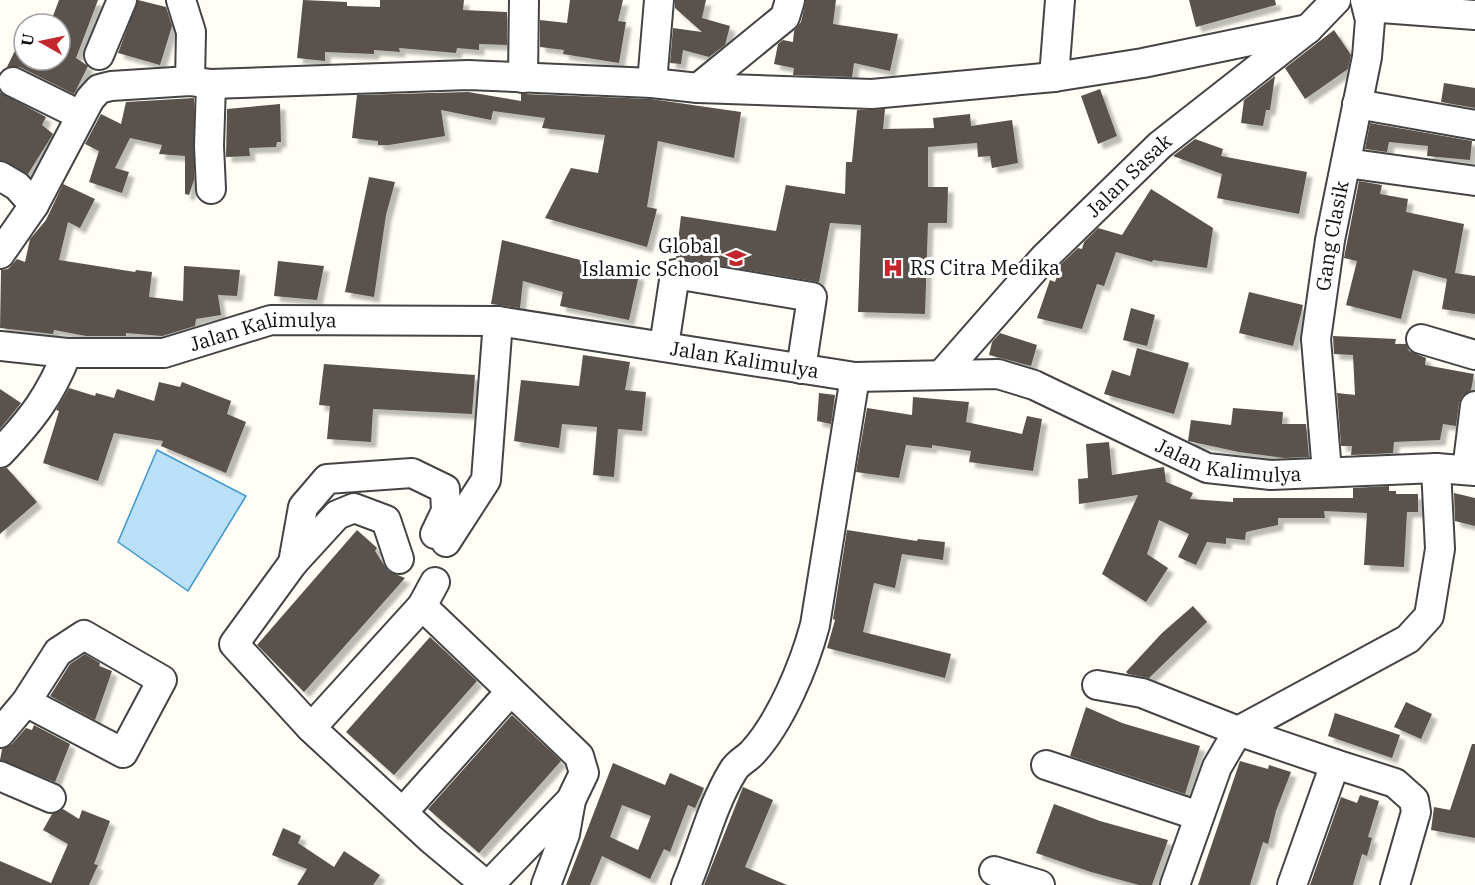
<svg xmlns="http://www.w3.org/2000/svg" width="1475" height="885" font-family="'IBM Plex Serif',serif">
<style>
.water{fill:#b9e0f7;stroke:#3f96cf;stroke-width:1.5}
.building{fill:#5a524d;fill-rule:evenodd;filter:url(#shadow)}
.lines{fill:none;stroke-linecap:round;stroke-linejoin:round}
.minor-casing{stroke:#444;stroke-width:32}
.minor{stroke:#fff;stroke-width:28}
.labels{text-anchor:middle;stroke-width:6;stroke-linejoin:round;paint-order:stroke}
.street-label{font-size:20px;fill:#111;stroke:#fff}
.poi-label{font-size:20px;fill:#111;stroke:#fff;text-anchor:end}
</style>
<defs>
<filter id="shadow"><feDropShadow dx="5.5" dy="5.5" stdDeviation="1.5" flood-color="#0004"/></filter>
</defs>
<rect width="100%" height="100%" fill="#fffdf5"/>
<path class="water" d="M 157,450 L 246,496 L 188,591 L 118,542 Z"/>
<path class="building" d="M 59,0 L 98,0 L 76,58 L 88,66 L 74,94 L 20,67 L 7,67 L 24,32 L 24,60 L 60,60 L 60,24 L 50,24 Z
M 138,0 L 166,7 L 172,26 L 160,65 L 118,53 Z
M 303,0 L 347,2 L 347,6 L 380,7 L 380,0 L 464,0 L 463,10 L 507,12 L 507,45 L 479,44 L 479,50 L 457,48 L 456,53 L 399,48 L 400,52 L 374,50 L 374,54 L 325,52 L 325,61 L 297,58 Z
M 570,0 L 623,0 L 618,21 L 626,22 L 619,63 L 563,54 L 564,50 L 540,47 L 540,20 L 567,23 Z
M 675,0 L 706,0 L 702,18 L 730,26 L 725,45 L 709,57 L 683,50 L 681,64 L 670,63 L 673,28 L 702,32 L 675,8 Z
M 806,0 L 836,0 L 833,24 L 898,34 L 890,71 L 854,63 L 852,77 L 793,75 L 794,68 L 774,64 L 778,44 L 783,40 L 793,42 L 794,31 L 801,22 Z
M 1189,0 L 1275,0 L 1276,5 L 1196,27 Z
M 1334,30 L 1351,55 L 1348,69 L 1305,99 L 1285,68 Z
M 1275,76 L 1270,110 L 1266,110 L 1263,126 L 1241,123 L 1244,100 Z
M 1444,83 L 1475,88 L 1475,108 L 1441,102 Z
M 1100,89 L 1117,136 L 1098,144 L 1081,96 Z
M 0,92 L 46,117 L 42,125 L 53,134 L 28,174 L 0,160 Z
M 468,92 L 521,101 L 521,94 L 525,94 L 651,99 L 741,112 L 734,158 L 658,141 L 647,207 L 657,209 L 647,247 L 545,218 L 571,168 L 598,173 L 605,135 L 542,128 L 545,118 L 493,111 L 491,120 L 441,110 L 445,136 L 389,145 L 378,145 L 378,141 L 352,138 L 357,95 Z
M 194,98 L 194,180 L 189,195 L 185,194 L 185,156 L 159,154 L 162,145 L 130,138 L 115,168 L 129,172 L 122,193 L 89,182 L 99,151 L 85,144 L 101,114 L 121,124 L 126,102 Z
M 280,104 L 281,142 L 277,142 L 276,147 L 249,148 L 250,156 L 226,157 L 227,109 Z
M 885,109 L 883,129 L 934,128 L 933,118 L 970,114 L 971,126 L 1012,120 L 1018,163 L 992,168 L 990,156 L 978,157 L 977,143 L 928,147 L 928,187 L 948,187 L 947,223 L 928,223 L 925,314 L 858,312 L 861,225 L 830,223 L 819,282 L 676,258 L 681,216 L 776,231 L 786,185 L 845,194 L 846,162 L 852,162 L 857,110 Z
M 1370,123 L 1472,141 L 1470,160 L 1427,156 L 1428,146 L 1389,142 L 1387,152 L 1365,149 Z
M 1195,139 L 1223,149 L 1221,156 L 1307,172 L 1299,214 L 1217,198 L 1222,174 L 1173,156 Z
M 369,177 L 395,182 L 386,215 L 374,297 L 345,292 Z
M 1359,181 L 1382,185 L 1380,194 L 1408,199 L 1406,212 L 1464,224 L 1455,273 L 1475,276 L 1475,314 L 1442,309 L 1447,279 L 1413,270 L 1401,319 L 1346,305 L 1357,261 L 1344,258 Z
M 63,184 L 95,199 L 80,228 L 68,222 L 59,260 L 135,272 L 136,270 L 152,272 L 149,297 L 183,301 L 184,266 L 240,270 L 237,296 L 218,295 L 221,315 L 196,319 L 195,326 L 162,336 L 126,333 L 126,336 L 86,336 L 54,330 L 53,334 L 0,328 L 1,270 L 8,269 L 17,259 L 25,262 L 30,239 L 46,220 Z
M 1151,189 L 1213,228 L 1207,268 L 1153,260 L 1152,262 L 1116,252 L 1104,286 L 1097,284 L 1082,329 L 1037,318 L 1050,280 L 1055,282 L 1061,264 L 1078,248 L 1082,249 L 1084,242 L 1098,228 L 1122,235 Z
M 502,240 L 639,275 L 629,320 L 560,306 L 563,292 L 523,281 L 520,308 L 491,304 Z
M 278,261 L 324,266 L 317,300 L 274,296 Z
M 1249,292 L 1303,305 L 1293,346 L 1239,333 Z
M 1131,308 L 1155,315 L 1147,346 L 1123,340 Z
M 1000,333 L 1037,345 L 1031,366 L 989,355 L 992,342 Z
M 1333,336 L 1396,339 L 1395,344 L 1406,344 L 1409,351 L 1426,358 L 1425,365 L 1474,374 L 1471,390 L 1462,396 L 1459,403 L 1456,426 L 1443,424 L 1440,440 L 1394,442 L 1393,453 L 1351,455 L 1352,446 L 1341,446 L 1337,393 L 1355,395 L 1353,355 L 1334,354 Z
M 1137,348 L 1189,363 L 1174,414 L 1104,394 L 1112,370 L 1130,376 Z
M 583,355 L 630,362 L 625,390 L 646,392 L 642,431 L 618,429 L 614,477 L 593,475 L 597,427 L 562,424 L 559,448 L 514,441 L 521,380 L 579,386 Z
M 324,364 L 475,375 L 472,414 L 373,409 L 371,442 L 327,439 L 330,406 L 319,405 Z
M 159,382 L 180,387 L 182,382 L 231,401 L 227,414 L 246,422 L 226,473 L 161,446 L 163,441 L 114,433 L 98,481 L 43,463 L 59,411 L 56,410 L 69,388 L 95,396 L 96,393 L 114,398 L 117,389 L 154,401 Z
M 0,389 L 21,403 L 0,429 Z
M 819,393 L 835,395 L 831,424 L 817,421 Z
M 913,397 L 969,402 L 966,422 L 1022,434 L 1027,416 L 1042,419 L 1033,471 L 969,462 L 971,451 L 932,445 L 932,448 L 906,445 L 899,478 L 856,472 L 867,408 L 912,415 Z
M 1233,408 L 1283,412 L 1282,424 L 1306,424 L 1309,457 L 1284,458 L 1239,452 L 1188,441 L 1191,420 L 1231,425 Z
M 1109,442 L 1112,475 L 1164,467 L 1166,482 L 1193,493 L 1190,499 L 1233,502 L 1233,498 L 1353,498 L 1353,488 L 1389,486 L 1389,491 L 1396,491 L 1396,494 L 1418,494 L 1418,512 L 1407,512 L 1404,567 L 1364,565 L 1367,513 L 1324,511 L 1325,518 L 1278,518 L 1278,525 L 1246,532 L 1245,540 L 1226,538 L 1226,544 L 1207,542 L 1196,565 L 1178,557 L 1189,534 L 1159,520 L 1147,554 L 1168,568 L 1146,602 L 1102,574 L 1138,495 L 1079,504 L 1078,479 L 1088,478 L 1086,444 Z
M 7,468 L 37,502 L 0,534 L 0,469 Z
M 1454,493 L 1475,498 L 1475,526 L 1455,521 Z
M 357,530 L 377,548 L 375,551 L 388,571 L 405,578 L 304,692 L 257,645 Z
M 847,530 L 917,541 L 918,539 L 945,542 L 943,560 L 902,554 L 895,588 L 874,583 L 863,632 L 951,654 L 945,678 L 827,648 L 835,620 L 833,619 Z
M 1193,606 L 1207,622 L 1149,678 L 1128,674 L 1126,672 L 1162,633 Z
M 430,637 L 477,681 L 394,775 L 346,732 Z
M 85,654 L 100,663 L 99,666 L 112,671 L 95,720 L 50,696 L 70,664 Z
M 1406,702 L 1432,714 L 1421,739 L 1394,727 Z
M 1086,707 L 1122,723 L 1200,746 L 1185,794 L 1070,756 Z
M 1335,713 L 1400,735 L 1392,758 L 1328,736 Z
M 512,715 L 561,761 L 479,853 L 428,809 Z
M 34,725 L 70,744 L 55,782 L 0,760 L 2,749 L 12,744 L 26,728 L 32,730 Z
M 1472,744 L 1475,744 L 1475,838 L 1431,830 L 1434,807 L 1450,810 Z
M 1240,761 L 1268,769 L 1269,765 L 1291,772 L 1276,811 L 1268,844 L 1263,842 L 1250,885 L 1198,885 Z
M 613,763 L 665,785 L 670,773 L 704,788 L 695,808 L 688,805 L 670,852 L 664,849 L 650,879 L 602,856 L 590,885 L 566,885 ZM 622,805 L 651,816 L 638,850 L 610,837 Z
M 743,787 L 773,800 L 745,867 L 787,885 L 704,885 Z
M 1360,795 L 1379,801 L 1368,837 L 1372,838 L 1367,856 L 1362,854 L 1353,885 L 1310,885 L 1341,797 L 1357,803 Z
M 1054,804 L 1100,821 L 1168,840 L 1152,885 L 1139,885 L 1091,872 L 1036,853 Z
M 63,809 L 79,819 L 82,810 L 110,821 L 94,864 L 98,865 L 89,885 L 0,885 L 0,861 L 51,883 L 68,844 L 43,830 L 52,814 Z
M 283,828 L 301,836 L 298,843 L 334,867 L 344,851 L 380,875 L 373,885 L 297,885 L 307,869 L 272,855 Z"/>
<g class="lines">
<g class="minor-casing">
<g id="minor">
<path d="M 181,0 L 191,32 L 190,81"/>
<path d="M 1368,7 L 1475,15"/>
<path d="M 99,55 L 122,0"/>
<path d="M 1054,77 L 1060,0"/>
<path d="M 523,78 L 524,0"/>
<path d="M 13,82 L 80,115"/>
<path d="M 652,83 L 659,0"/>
<path d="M 698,88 L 785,17 L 790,0"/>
<path d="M 1357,104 L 1475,125"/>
<path d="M 1346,163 L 1475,181"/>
<path d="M 0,176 L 17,186 L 34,205"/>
<path d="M 211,189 L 209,146 L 211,84"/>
<path d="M 0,254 L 34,205 L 90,99 L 99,89 L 111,86 L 190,81 L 211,84 L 468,75 L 652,83 L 698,88 L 872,94 L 1054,77 L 1143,63 L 1308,29"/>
<path d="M 1421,339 L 1475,355"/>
<path id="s1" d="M 0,346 L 67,353 L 164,353 L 271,320 L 498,321 L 855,377 L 998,374 L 1034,385 L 1207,468 L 1271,475 L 1436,468 L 1475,471"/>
<path d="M 664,346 L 675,274 L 812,297 L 801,369"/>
<path id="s2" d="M 942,374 L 1044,258 L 1160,145 L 1308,29 L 1336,0"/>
<path d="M 0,453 C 32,419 50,396 67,353"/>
<path d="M 1467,470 L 1475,406"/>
<path id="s3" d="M 1327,472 L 1316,339 L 1330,240 L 1367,57 L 1370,20 L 1365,0"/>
<path d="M 446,542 L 486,480 L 498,321"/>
<path d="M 399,559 L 386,520 L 354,508 L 337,515 L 293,563 L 234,644 L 311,728 L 431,839 L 486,885"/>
<path d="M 293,563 L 303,507 L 327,479 L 412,473 L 445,489 L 446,511 L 435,534"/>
<path d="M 422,606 L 579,756 L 584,773 L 571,800 L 489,885"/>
<path d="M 1097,685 L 1142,693 L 1238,731 L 1335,764 L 1292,885"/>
<path d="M 311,728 L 422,606 L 435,582"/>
<path d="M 0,733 L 26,702 L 123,753 L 162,680 L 84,635 L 58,652 L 26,702"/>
<path d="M 1335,764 L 1395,783 L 1414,800 L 1416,812 L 1395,885"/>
<path d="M 1046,765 L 1199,816"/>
<path d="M 0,776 L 51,798"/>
<path d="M 403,812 L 510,692"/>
<path d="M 994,871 L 1040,885"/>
<path d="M 546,885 L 565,834 L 571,800"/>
<path d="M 686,885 C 702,848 712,805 733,771 C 737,763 747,759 753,752 C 781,721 804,666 815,625 L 855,377"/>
<path d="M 1175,885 L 1217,767 L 1238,731 L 1408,639 L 1429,616 L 1440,549 L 1436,468"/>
</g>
</g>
<use href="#minor" class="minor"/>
</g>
<defs>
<g id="school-bare" transform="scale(1.62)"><path d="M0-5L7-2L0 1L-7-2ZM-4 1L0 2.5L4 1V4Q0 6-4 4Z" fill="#c4262e" stroke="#fff" stroke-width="2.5" paint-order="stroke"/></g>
<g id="hospital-bare" transform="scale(1.62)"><path d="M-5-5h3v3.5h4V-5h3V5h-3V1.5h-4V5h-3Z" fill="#c4262e" stroke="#fff" stroke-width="2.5" paint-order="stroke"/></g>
</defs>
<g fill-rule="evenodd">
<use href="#school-bare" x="736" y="258"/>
<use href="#hospital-bare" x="893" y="268"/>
</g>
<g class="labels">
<g class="street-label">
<text dy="7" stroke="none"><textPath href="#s2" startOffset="273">Jalan Sasak</textPath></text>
<text dy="7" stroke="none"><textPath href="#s3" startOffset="238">Gang Clasik</textPath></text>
<text dy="7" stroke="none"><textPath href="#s1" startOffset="267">Jalan Kalimulya</textPath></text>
<text dy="7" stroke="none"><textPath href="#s1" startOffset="753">Jalan Kalimulya</textPath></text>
<text dy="7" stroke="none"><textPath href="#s1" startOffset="1257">Jalan Kalimulya</textPath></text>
</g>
<g class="poi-label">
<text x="719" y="253">Global<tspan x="719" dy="23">Islamic School</tspan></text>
<text x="910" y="275" text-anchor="start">RS Citra Medika</text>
</g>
</g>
<g transform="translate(42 42) rotate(279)"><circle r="28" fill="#ffffff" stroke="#a0a0a0" stroke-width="1.5"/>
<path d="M0-4.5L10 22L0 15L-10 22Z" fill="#c4262e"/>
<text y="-9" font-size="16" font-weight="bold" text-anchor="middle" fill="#111111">U</text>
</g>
</svg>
